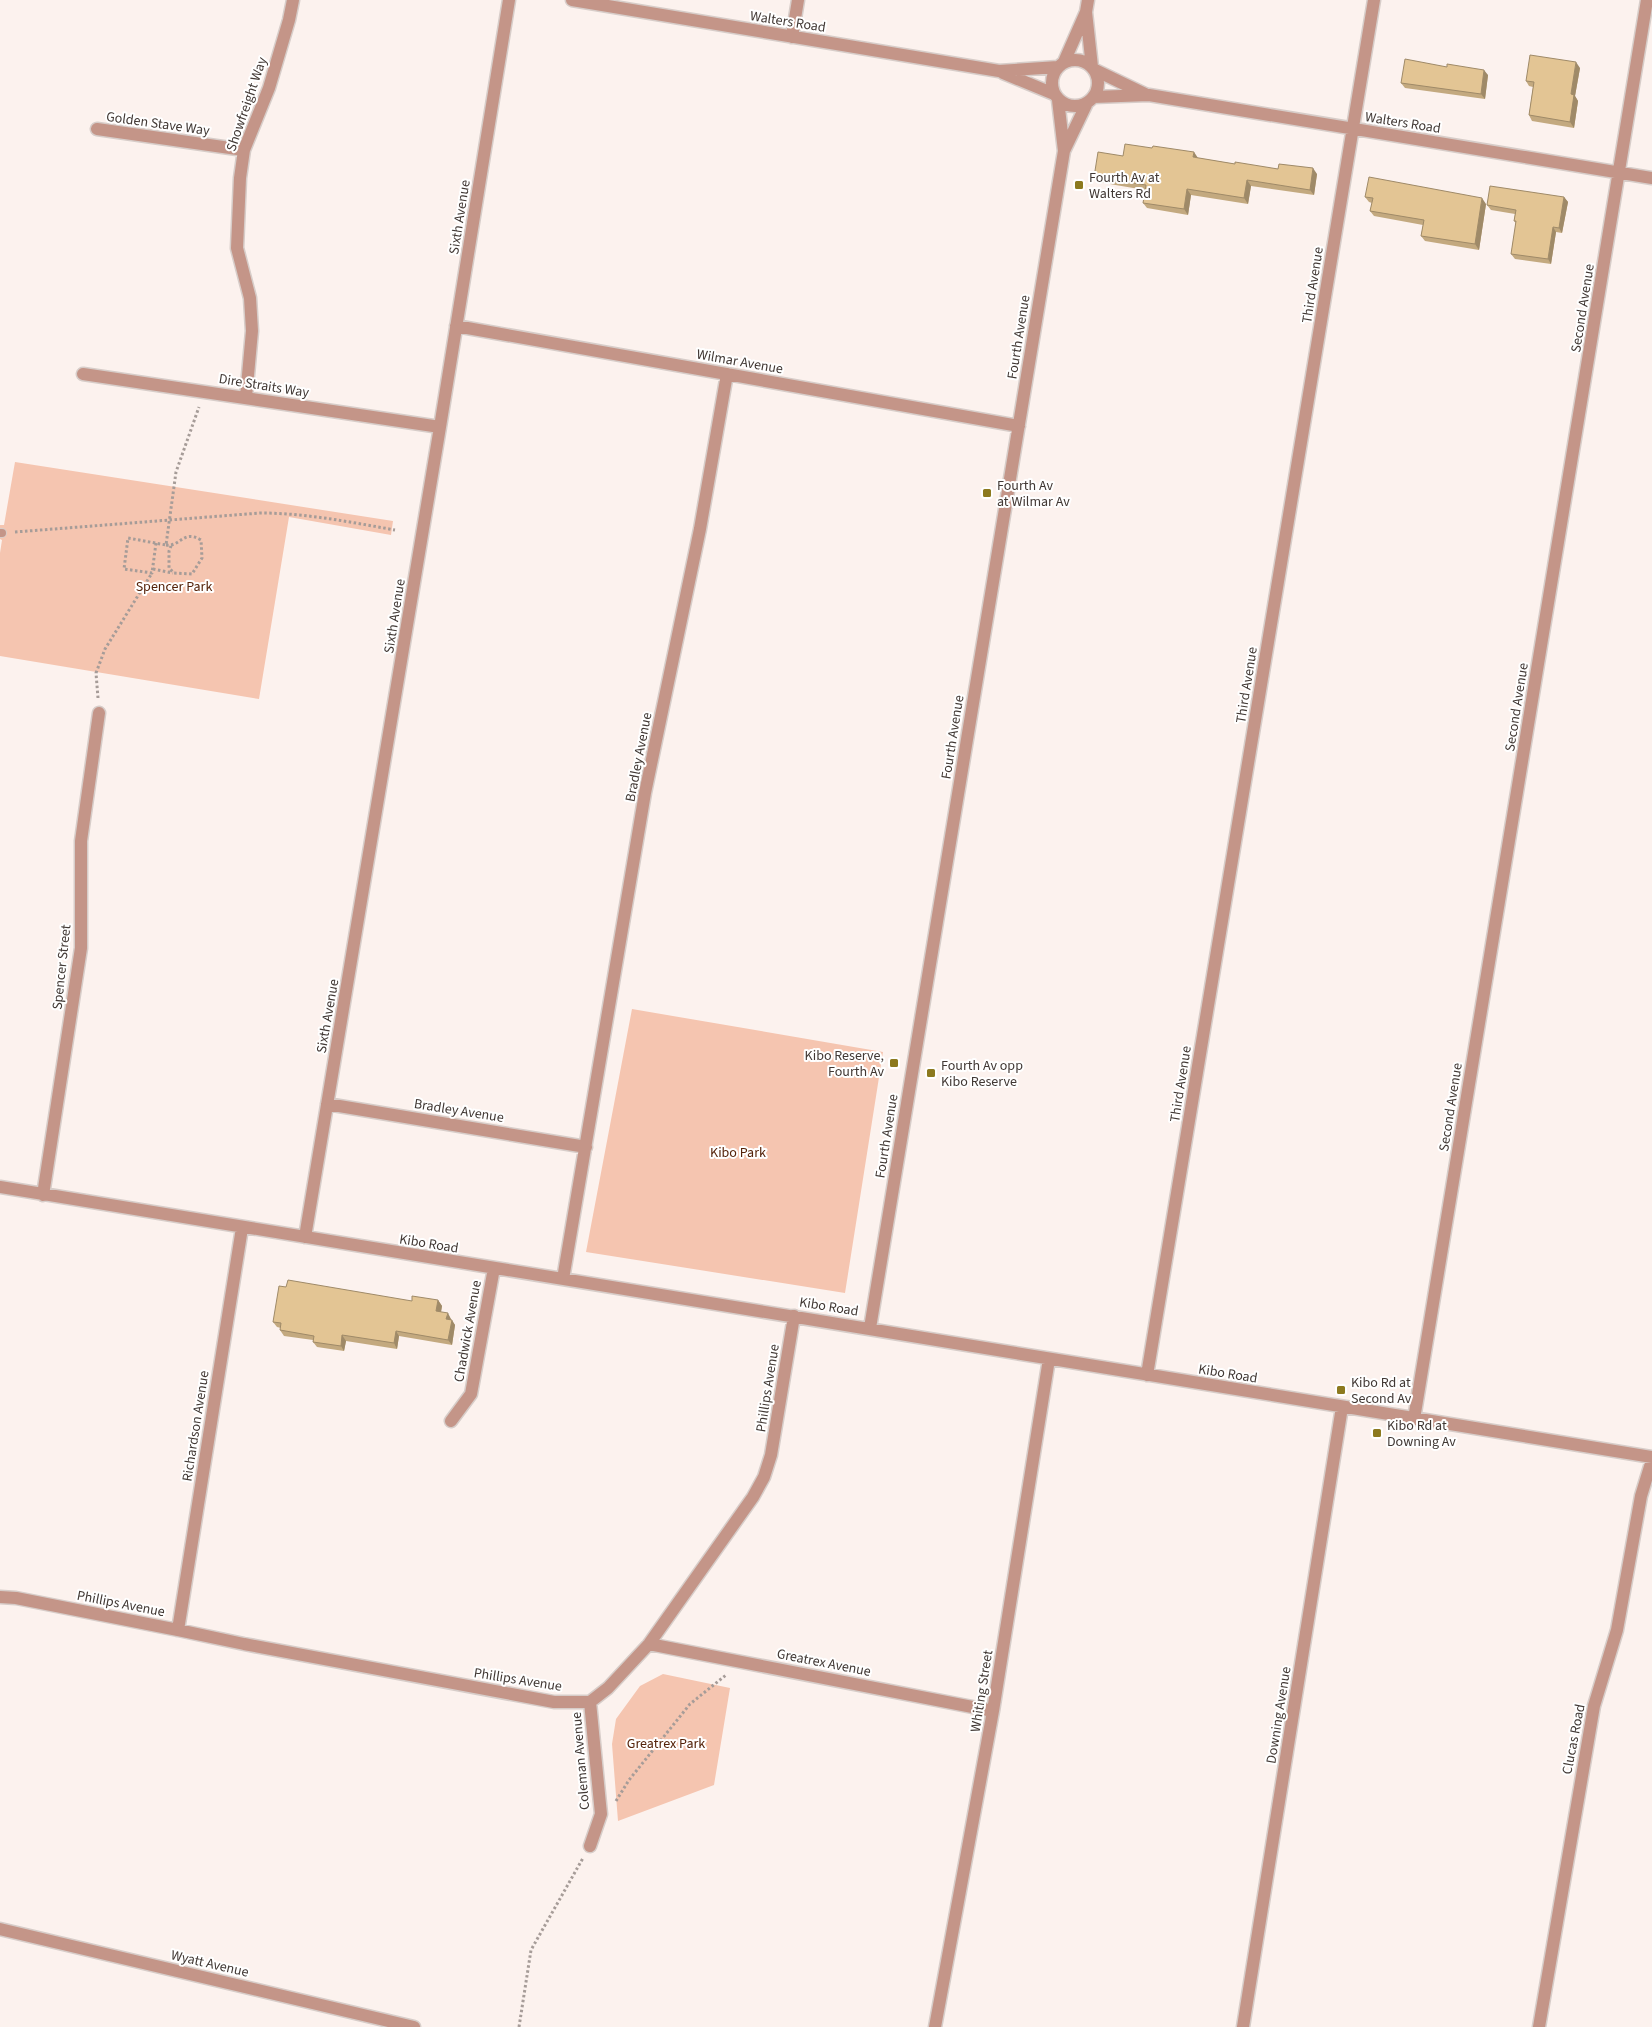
<svg xmlns="http://www.w3.org/2000/svg" width="1652" height="2027" font-family="'Source Sans 3',sans-serif">
<style>
.green{fill:#f5c5b0}
.lines{fill:none;stroke-linecap:round;stroke-linejoin:round}
.lane-casing{stroke:#d7cdc9;stroke-width:10}
.street-casing{stroke:#d7cdc9;stroke-width:15}
.path{stroke:#a69c98;stroke-width:3;stroke-dasharray:2.5 2.5;stroke-linecap:butt}
.lane{stroke:#c49588;stroke-width:8}
.street{stroke:#c49588;stroke-width:12}
.wall{fill:#c3a97f}
.shaded-wall{fill:#9f8a68}
.building{fill:#e3c594;stroke:#9f8a68}
.poi-dot{fill:#8c791e;stroke:#fff;stroke-width:2}
.labels{text-anchor:middle;stroke-width:4;stroke-linejoin:round;paint-order:stroke}
.street-label{font-size:14px;fill:#413834;stroke:#fff}
.poi-label{font-size:14px;fill:#413834;stroke:#fff;text-anchor:start}
.park-label{font-size:14px;fill:#542209;stroke:#fff}
</style>
<rect width="100%" height="100%" fill="#fcf2ee"/>
<path class="green" d="M 15,462 L 393,521 L 391,535 L 289,517 L 259,699 L 0,656 L 0,553 L 2,540 L 0,539 L 0,525 L 4,525 Z
M 632,1009 L 883,1052 L 845,1293 L 586,1252 Z
M 663,1674 L 730,1688 L 714,1785 L 618,1821 L 612,1744 L 616,1719 L 640,1686 Z"/>
<g class="lines">
<g class="lane-casing">
<path id="lane" d="M 0,533 L 2,533"/>
</g>
<g class="street-casing">
<path id="street" d="M 572,0 L 999,71 L 1058,67
M 1088,0 L 1086,12 L 1092,67
M 792,37 L 798,0
M1052 83a23 23 0 1 1 46 0a23 23 0 1 1-46 0Z
M 1064,62 L 1086,12
M 1095,70 L 1145,94
M 1003,73 L 1054,94
M 1093,97 L 1149,95 L 1652,178
M 97,129 L 244,150
M 1064,151 L 1087,103
M 456,326 L 1019,426
M 83,374 L 440,427
M 246,397 L 252,331 L 250,298 L 237,248 L 240,178 L 244,150 L 269,88 L 289,20 L 293,0
M 327,1104 L 586,1147
M 0,1187 L 1652,1457
M 43,1195 L 81,948 L 81,841 L 99,713
M 305,1237 L 440,427 L 509,0
M 563,1279 L 645,793 L 700,529 L 727,374
M 870,1328 L 1064,151 L 1058,100
M 1147,1375 L 1374,0
M 1414,1419 L 1647,0
M 451,1421 L 471,1394 L 494,1268
M 0,1597 L 16,1598 L 178,1630 L 244,1644 L 554,1702 L 590,1702 L 608,1688 L 649,1644 L 753,1497 L 764,1477 L 771,1455 L 794,1316
M 178,1630 L 242,1228
M 649,1644 L 993,1711
M 590,1846 L 601,1814 L 590,1702
M 0,1929 L 414,2027
M 935,2027 L 993,1711 L 1049,1359
M 1243,2027 L 1342,1407
M 1539,2027 L 1594,1706 L 1617,1630 L 1641,1496 L 1652,1460"/>
</g>
<path class="path" d="M 15,532 L 260,513 C 305,513 350,522 395,530
M 156,543 L 152,573 L 124,569 L 128,538 L 166,545 L 176,472 L 199,407
M 166,545 C 181,547 183,529 201,540 L 202,558 L 192,574 L 174,573 L 169,568 L 169,551 L 171,546
M 153,569 L 173,573
M 98,698 L 96,673 L 105,649 L 152,573
M 616,1801 L 629,1780 L 690,1704 L 726,1675
M 519,2027 L 531,1950 L 583,1858"/>
<use href="#lane" class="lane"/>
<use href="#street" class="street"/>
</g>
<path class="wall" d="M 1447,67 L 1488,75 L 1485,99 L 1405,88 L 1401,83 Z
M 1580,68 L 1575,96 L 1578,101 L 1574,128 L 1532,121 L 1529,115 L 1533,87 L 1529,86 L 1526,81 Z
M 1123,156 L 1197,158 L 1235,164 L 1317,174 L 1314,195 L 1251,186 L 1248,204 L 1191,195 L 1188,215 L 1147,208 L 1143,203 L 1145,190 L 1098,182 L 1094,177 Z
M 1365,197 L 1486,204 L 1479,250 L 1425,241 L 1421,236 L 1423,225 L 1374,216 L 1370,211 L 1372,203 L 1369,202 Z
M 1564,197 L 1568,202 L 1562,233 L 1556,232 L 1551,264 L 1515,259 L 1511,254 L 1516,223 L 1514,221 L 1515,214 L 1491,210 L 1487,205 Z
M 438,1300 L 442,1306 L 441,1312 L 451,1319 L 451,1320 L 455,1325 L 452,1345 L 399,1336 L 397,1349 L 346,1341 L 344,1351 L 317,1347 L 313,1342 L 313,1340 L 284,1336 L 280,1330 L 281,1328 L 277,1327 L 273,1322 L 412,1301 Z"/>
<path class="shaded-wall" d="M 1576,62 L 1580,68 L 1575,96 L 1578,101 L 1574,128 L 1570,122 L 1571,94 Z
M 1484,70 L 1488,75 L 1485,99 L 1481,94 Z
M 1194,152 L 1198,158 L 1193,157 Z
M 1313,168 L 1317,174 L 1314,195 L 1310,190 Z
M 1247,180 L 1251,186 L 1248,204 L 1244,198 Z
M 1187,189 L 1191,195 L 1188,215 L 1184,209 Z
M 1564,197 L 1568,202 L 1562,233 L 1559,228 Z
M 1482,198 L 1486,204 L 1479,250 L 1475,244 Z
M 1553,227 L 1556,232 L 1551,264 L 1548,259 Z
M 438,1300 L 442,1306 L 440,1317 L 436,1311 Z
M 448,1313 L 451,1319 L 450,1325 L 446,1319 Z
M 452,1320 L 455,1325 L 452,1345 L 448,1340 Z
M 396,1331 L 399,1336 L 397,1349 L 394,1343 Z
M 342,1335 L 346,1341 L 344,1351 L 341,1346 Z"/>
<path class="building" d="M 1530,55 L 1576,62 L 1571,94 L 1574,95 L 1570,122 L 1529,115 L 1534,82 L 1526,81 Z
M 1405,59 L 1447,67 L 1447,64 L 1484,70 L 1481,94 L 1401,83 Z
M 1125,144 L 1152,148 L 1153,146 L 1194,152 L 1193,157 L 1235,164 L 1235,162 L 1278,169 L 1279,164 L 1313,168 L 1310,190 L 1247,180 L 1244,198 L 1187,189 L 1184,209 L 1143,203 L 1146,185 L 1094,177 L 1098,152 L 1123,156 Z
M 1369,177 L 1482,198 L 1475,244 L 1421,236 L 1424,220 L 1370,211 L 1373,198 L 1365,197 Z
M 1490,186 L 1564,197 L 1559,228 L 1553,227 L 1548,259 L 1511,254 L 1516,221 L 1514,221 L 1516,210 L 1487,205 Z
M 288,1280 L 412,1301 L 412,1296 L 438,1300 L 436,1311 L 448,1313 L 446,1319 L 452,1320 L 448,1340 L 396,1331 L 394,1343 L 342,1335 L 341,1346 L 313,1342 L 314,1336 L 280,1330 L 281,1323 L 273,1322 L 279,1286 L 286,1287 Z"/>
<g class="poi-dot">
<rect x="1074" y="180" width="10" height="10" rx="2.5"/>
<rect x="982" y="488" width="10" height="10" rx="2.5"/>
<rect x="889" y="1058" width="10" height="10" rx="2.5"/>
<rect x="926" y="1068" width="10" height="10" rx="2.5"/>
<rect x="1336" y="1385" width="10" height="10" rx="2.5"/>
<rect x="1372" y="1428" width="10" height="10" rx="2.5"/>
</g>
<g class="labels">
<g class="street-label">
<text transform="translate(788 21) rotate(9)" y="5">Walters Road</text>
<text transform="translate(246 104) rotate(-71)" y="5">Showfreight Way</text>
<text transform="translate(1403 122) rotate(9)" y="5">Walters Road</text>
<text transform="translate(158 123) rotate(8)" y="5">Golden Stave Way</text>
<text transform="translate(459 217) rotate(-81)" y="5">Sixth Avenue</text>
<text transform="translate(1312 285) rotate(-81)" y="5">Third Avenue</text>
<text transform="translate(1582 308) rotate(-81)" y="5">Second Avenue</text>
<text transform="translate(1018 337) rotate(-81)" y="5">Fourth Avenue</text>
<text transform="translate(740 361) rotate(10)" y="5">Wilmar Avenue</text>
<text transform="translate(264 385) rotate(9)" y="5">Dire Straits Way</text>
<text transform="translate(394 616) rotate(-81)" y="5">Sixth Avenue</text>
<text transform="translate(1246 685) rotate(-81)" y="5">Third Avenue</text>
<text transform="translate(1516 707) rotate(-81)" y="5">Second Avenue</text>
<text transform="translate(952 737) rotate(-81)" y="5">Fourth Avenue</text>
<text transform="translate(638 757) rotate(-79)" y="5">Bradley Avenue</text>
<text transform="translate(61 967) rotate(-84)" y="5">Spencer Street</text>
<text transform="translate(327 1016) rotate(-80)" y="5">Sixth Avenue</text>
<text transform="translate(1180 1084) rotate(-81)" y="5">Third Avenue</text>
<text transform="translate(1450 1107) rotate(-81)" y="5">Second Avenue</text>
<text transform="translate(459 1110) rotate(9)" y="5">Bradley Avenue</text>
<text transform="translate(886 1136) rotate(-81)" y="5">Fourth Avenue</text>
<text transform="translate(429 1243) rotate(9)" y="5">Kibo Road</text>
<text transform="translate(829 1306) rotate(9)" y="5">Kibo Road</text>
<text transform="translate(467 1331) rotate(-80)" y="5">Chadwick Avenue</text>
<text transform="translate(1228 1373) rotate(9)" y="5">Kibo Road</text>
<text transform="translate(767 1388) rotate(-81)" y="5">Phillips Avenue</text>
<text transform="translate(195 1426) rotate(-81)" y="5">Richardson Avenue</text>
<text transform="translate(121 1603) rotate(11)" y="5">Phillips Avenue</text>
<text transform="translate(824 1662) rotate(11)" y="5">Greatrex Avenue</text>
<text transform="translate(518 1679) rotate(9)" y="5">Phillips Avenue</text>
<text transform="translate(981 1691) rotate(-81)" y="5">Whiting Street</text>
<text transform="translate(1278 1715) rotate(-81)" y="5">Downing Avenue</text>
<text transform="translate(1573 1739) rotate(-79)" y="5">Clucas Road</text>
<text transform="translate(580 1761) rotate(-95)" y="5">Coleman Avenue</text>
<text transform="translate(210 1963) rotate(13)" y="5">Wyatt Avenue</text>
</g>
<g class="poi-label">
<text x="1089" y="182">Fourth Av at<tspan x="1089" dy="16">Walters Rd</tspan></text>
<text x="997" y="490">Fourth Av<tspan x="997" dy="16">at Wilmar Av</tspan></text>
<text x="884" y="1060" text-anchor="end">Kibo Reserve,<tspan x="884" dy="16">Fourth Av</tspan></text>
<text x="941" y="1070">Fourth Av opp<tspan x="941" dy="16">Kibo Reserve</tspan></text>
<text x="1351" y="1387">Kibo Rd at<tspan x="1351" dy="16">Second Av</tspan></text>
<text x="1387" y="1430">Kibo Rd at<tspan x="1387" dy="16">Downing Av</tspan></text>
</g>
<g class="park-label">
<text x="174" y="591">Spencer Park</text>
<text x="738" y="1157">Kibo Park</text>
<text x="666" y="1748">Greatrex Park</text>
</g>
</g>
</svg>
